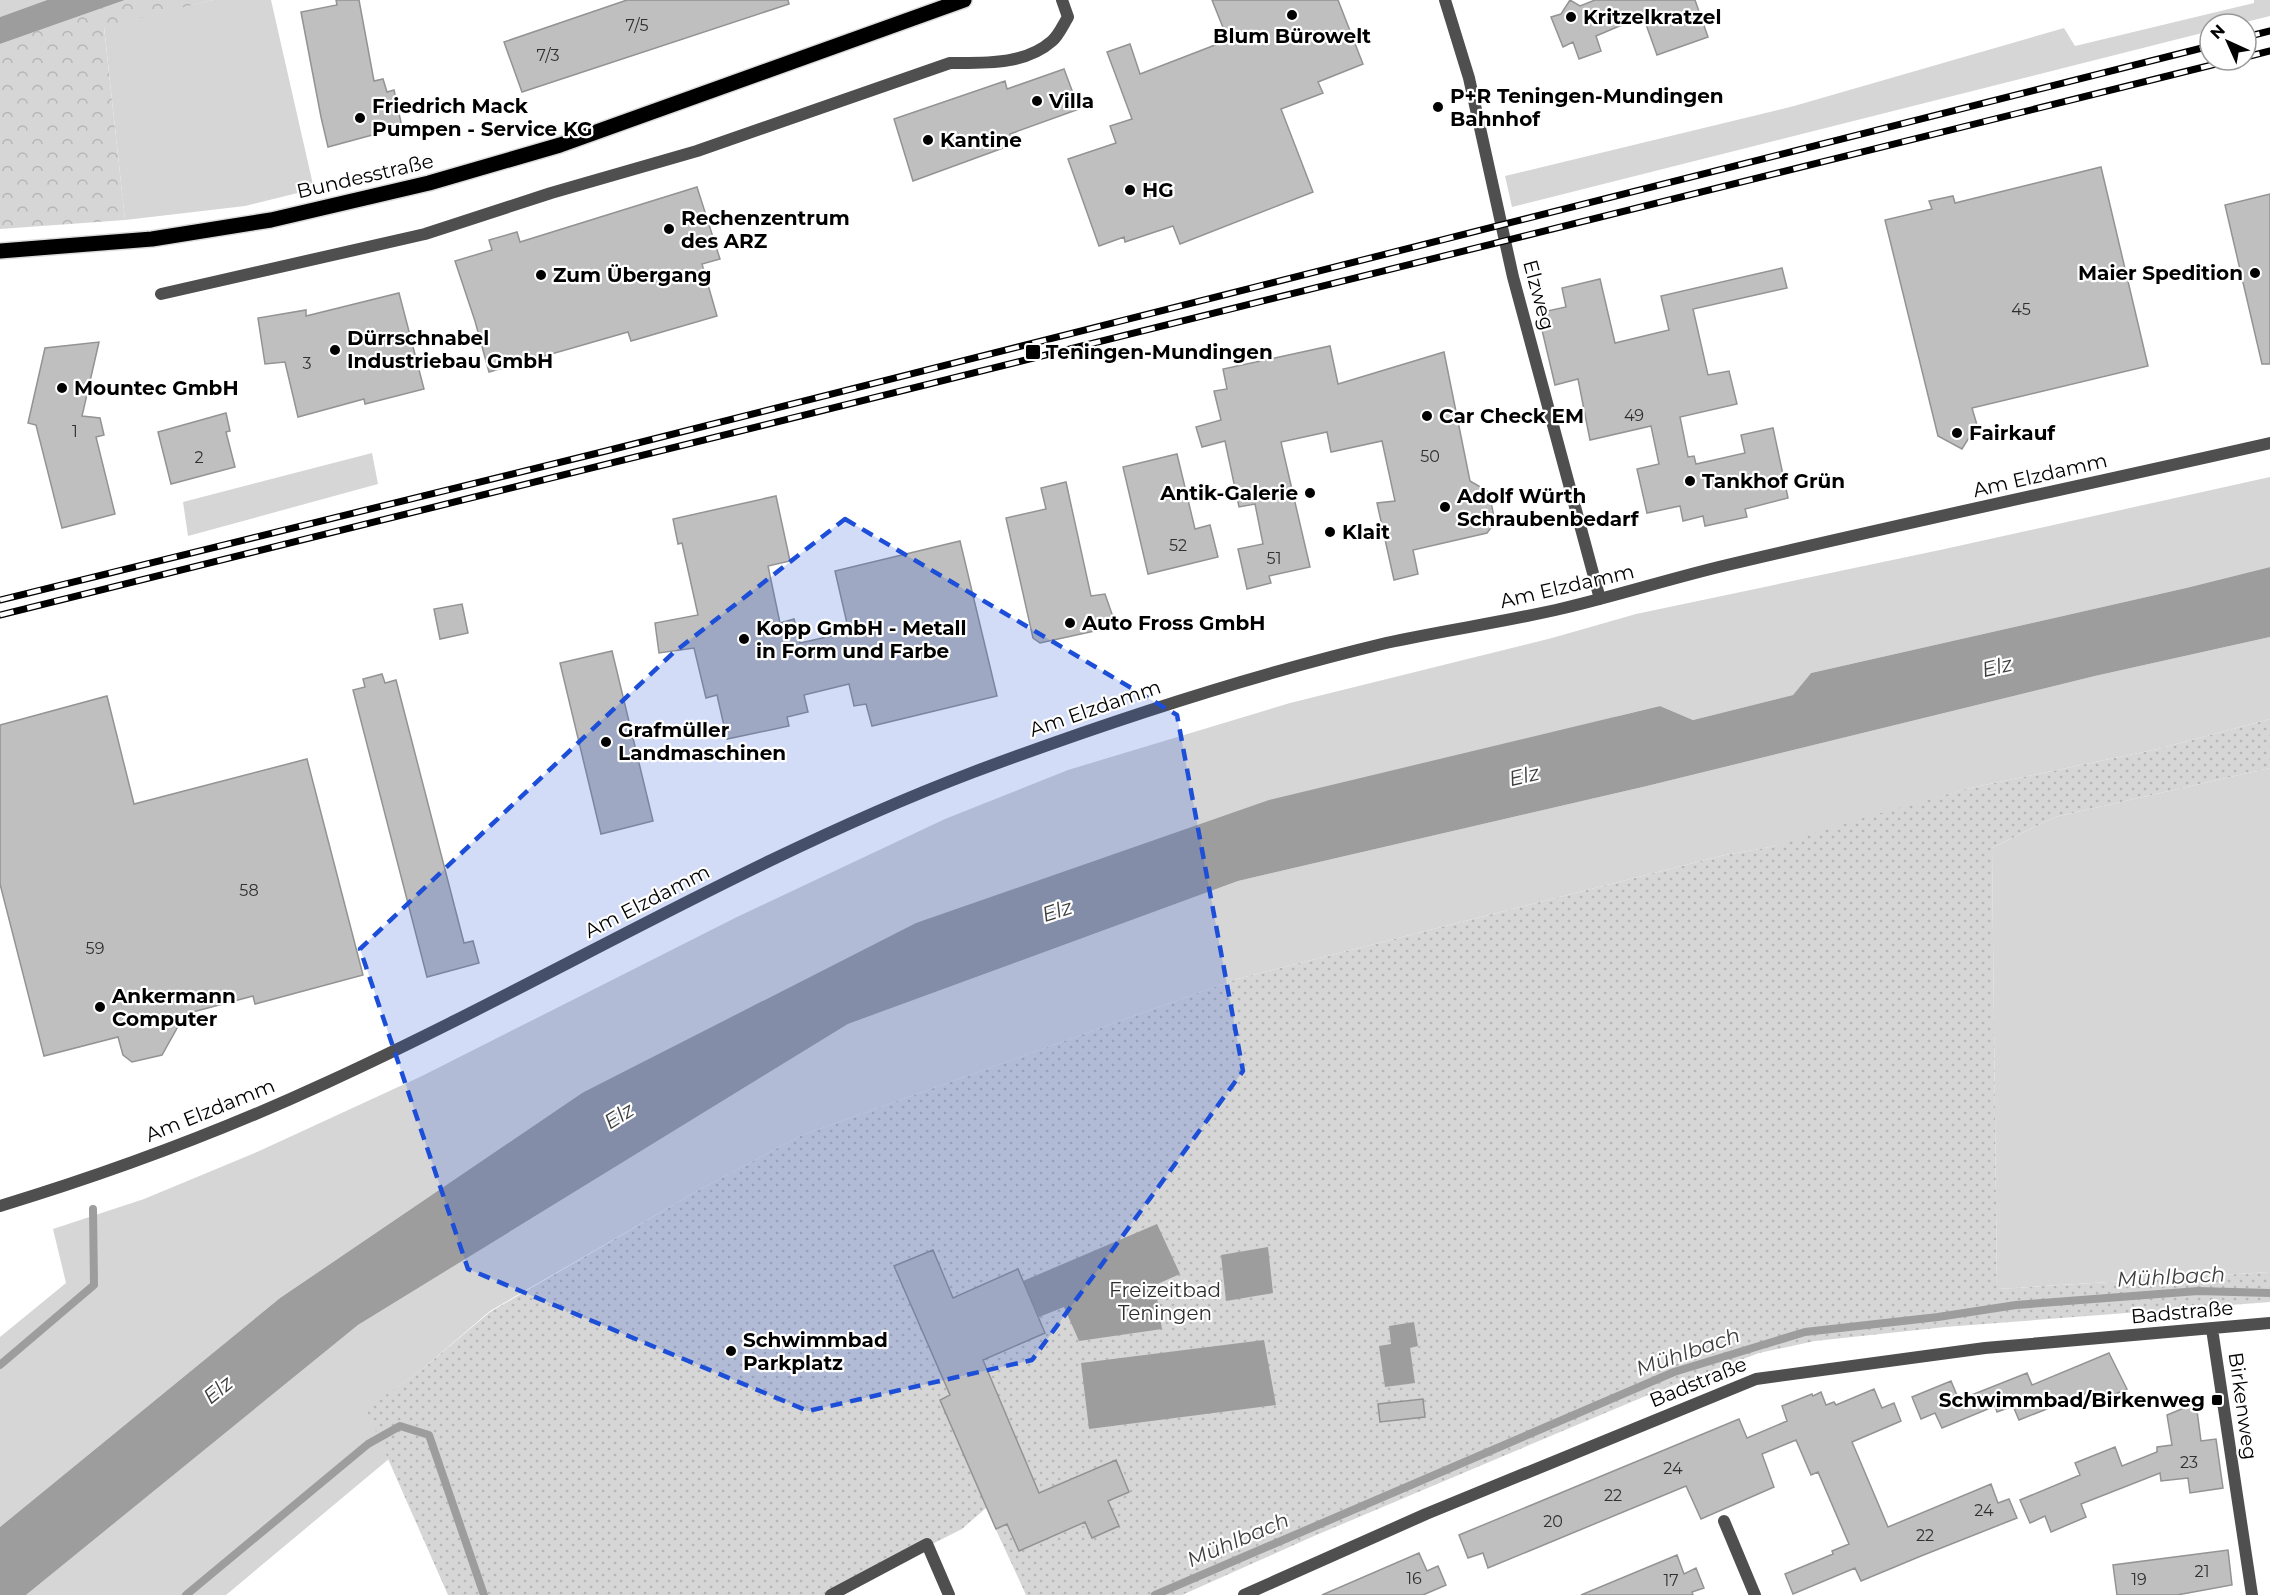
<svg xmlns="http://www.w3.org/2000/svg" width="2270" height="1595" font-family="Montserrat,sans-serif">
<style>
.grass{fill:#d6d6d6}
.forest{fill:url(#forest-crowns)}
.park{fill:url(#park-dots)}
.water{fill:#9d9d9d}
.lines{fill:none;stroke-linecap:round;stroke-linejoin:round}
.stream{stroke:#9d9d9d;stroke-width:8}
.building{fill:#bfbfbf;stroke:#939393;stroke-width:1.5}
.primary-casing{stroke:#dbdbdb;stroke-width:18}
.minor{stroke:#4f4f4f;stroke-width:12}
.tertiary{stroke:#4f4f4f;stroke-width:12}
.primary{stroke:#000;stroke-width:15}
.rail-casing{stroke:#000;stroke-width:7}
.rail{stroke:#fff;stroke-width:4.5;stroke-dasharray:14;stroke-linecap:butt}
.marked{fill:#1d4ed8;fill-opacity:0.2;stroke:#1d4ed8;stroke-width:4.5;stroke-dasharray:12 8;stroke-linejoin:round}
.poi-dot{fill:#000;stroke:#fff;stroke-width:2}
.labels{text-anchor:middle;stroke-width:4.5;stroke-linejoin:round;paint-order:stroke}
.number-label{font-size:16px;fill:#303030}
.poi-label{font-size:20px;font-weight:bold;fill:#000;stroke:#fff;text-anchor:start}
.street-label{font-size:20px;fill:#000;stroke:#fff}
.park-label{font-size:20px;fill:#2d2d2d;stroke:#fff}
.water-label{font-size:21px;font-style:italic;fill:#3e3e3e;stroke:#fff}
</style>
<defs>
<pattern id="forest-crowns" width="20" height="18" patternUnits="userSpaceOnUse" patternTransform="scale(1.5)"><rect width="20" height="18" fill="#d6d6d6"/><path d="M2 6a3 3 0 1 1 6 0M12 15a3 3 0 1 1 6 0" fill="none" stroke="#b6b6b6"/></pattern>
<pattern id="park-dots" width="8" height="8" patternUnits="userSpaceOnUse" patternTransform="scale(1.5)"><rect width="8" height="8" fill="#d6d6d6"/><path d="M2 2h.1M6 6h.1" fill="none" stroke="#b6b6b6" stroke-width="1.8" stroke-linecap="round"/></pattern>
</defs>
<rect width="100%" height="100%" fill="#fff"/>
<path class="grass" d="M 0,0 L 47,0 L 0,17 Z
M 213,0 L 271,0 L 314,189 L 245,206 L 125,220 L 104,26 Z
M 2254,0 L 2270,0 L 2270,16 L 2238,24 L 2210,24 L 2210,31 L 1512,207 L 1505,176 L 1794,106 L 2064,28 L 2075,46 L 2254,3 Z
M 372,453 L 378,484 L 188,536 L 183,502 Z
M 2270,477 L 2270,567 L 2186,588 L 1811,673 L 1793,695 L 1693,720 L 1660,706 L 1618,716 L 582,1093 L 280,1298 L 0,1527 L 0,1337 L 66,1283 L 53,1229 L 144,1199 L 257,1152 L 422,1076 L 735,918 L 945,819 L 1068,770 L 1290,703 L 1552,638 L 1636,614 L 1940,550 Z
M 2270,637 L 2270,719 L 2158,749 L 1970,788 L 1770,847 L 1725,855 L 1237,979 L 800,1136 L 699,1190 L 490,1311 L 420,1371 L 367,1409 L 390,1458 L 226,1595 L 26,1595 L 358,1325 L 848,1024 L 1238,881 L 1647,786 L 2095,676 Z
M 2270,768 L 2270,1272 L 1997,1289 L 1992,848 L 2055,817 Z"/>
<path class="forest" d="M 125,0 L 213,0 L 104,27 L 125,220 L 0,229 L 0,44 Z"/>
<path class="park" d="M 2270,719 L 2270,768 L 2055,817 L 1992,848 L 1997,1289 L 2270,1272 L 2270,1302 L 1945,1327 L 1815,1341 L 1759,1353 L 1648,1395 L 1314,1536 L 1182,1595 L 1026,1595 L 986,1508 L 962,1529 L 831,1595 L 448,1595 L 366,1409 L 420,1371 L 490,1312 L 699,1190 L 800,1136 L 1237,979 L 1725,855 L 1770,847 L 1838,825 L 1970,788 L 2158,749 Z"/>
<path class="water" d="M 47,0 L 125,0 L 0,44 L 0,17 Z
M 2270,567 L 2270,637 L 2095,676 L 1647,786 L 1238,881 L 848,1024 L 358,1325 L 26,1595 L 0,1595 L 0,1527 L 280,1298 L 582,1093 L 916,923 L 1269,800 L 1660,706 L 1693,720 L 1793,695 L 1811,673 L 2186,588 Z
M 1157,1224 L 1180,1274 L 1155,1285 L 1162,1329 L 1079,1341 L 1064,1307 L 1039,1317 L 1023,1281 Z
M 1268,1247 L 1273,1293 L 1226,1301 L 1221,1255 Z
M 1414,1322 L 1418,1346 L 1410,1348 L 1415,1383 L 1385,1387 L 1379,1346 L 1391,1344 L 1389,1326 Z
M 1264,1340 L 1276,1405 L 1089,1429 L 1081,1363 Z"/>
<g class="lines">
<path class="stream" d="M 0,1365 L 94,1285 L 93,1209
M 186,1595 L 368,1444 L 400,1426 L 429,1435 L 484,1595
M 1155,1595 L 1674,1372 L 1805,1332 L 1938,1317 L 2016,1305 L 2198,1291 L 2270,1293"/>
</g>
<path class="building" d="M 336,0 L 359,0 L 374,81 L 383,79 L 387,92 L 394,90 L 402,127 L 328,147 L 321,117 L 301,12 L 337,5 Z
M 627,0 L 788,0 L 789,4 L 522,92 L 504,42 Z
M 1212,0 L 1338,0 L 1363,64 L 1318,82 L 1323,93 L 1281,109 L 1313,192 L 1180,244 L 1173,226 L 1125,242 L 1124,237 L 1099,246 L 1068,159 L 1116,143 L 1110,126 L 1132,119 L 1107,52 L 1130,44 L 1140,74 L 1228,40 Z
M 1570,0 L 1580,6 L 1595,0 L 1695,0 L 1708,37 L 1657,55 L 1643,16 L 1596,36 L 1601,51 L 1579,59 L 1573,42 L 1563,47 L 1551,17 L 1561,14 Z
M 1064,69 L 1079,109 L 1010,134 L 1014,144 L 913,181 L 894,119 L 1005,81 L 1007,89 Z
M 2101,167 L 2148,366 L 1972,408 L 1977,425 L 1962,449 L 1938,436 L 1885,220 L 1932,209 L 1929,201 L 1953,196 L 1955,203 Z
M 697,187 L 720,259 L 702,264 L 717,316 L 631,341 L 628,332 L 489,372 L 475,321 L 455,261 L 492,250 L 489,240 L 517,232 L 520,242 Z
M 2270,194 L 2270,364 L 2262,364 L 2225,205 Z
M 1782,268 L 1787,288 L 1693,309 L 1708,375 L 1729,371 L 1737,404 L 1680,417 L 1688,457 L 1694,456 L 1696,464 L 1745,453 L 1741,435 L 1773,428 L 1788,498 L 1745,509 L 1747,517 L 1705,526 L 1703,516 L 1683,521 L 1680,506 L 1647,513 L 1637,469 L 1659,464 L 1651,426 L 1590,440 L 1578,379 L 1555,385 L 1538,313 L 1566,307 L 1562,288 L 1600,279 L 1615,343 L 1669,330 L 1661,296 Z
M 399,293 L 424,389 L 365,404 L 364,399 L 298,417 L 285,362 L 265,364 L 258,318 L 306,310 L 306,316 Z
M 99,342 L 82,416 L 100,418 L 104,435 L 96,437 L 115,514 L 62,528 L 36,425 L 28,423 L 45,348 Z
M 1330,346 L 1338,384 L 1444,352 L 1470,481 L 1489,492 L 1495,522 L 1487,533 L 1413,550 L 1418,574 L 1394,580 L 1377,503 L 1395,501 L 1382,441 L 1331,452 L 1327,432 L 1281,442 L 1310,567 L 1269,576 L 1271,583 L 1247,589 L 1238,549 L 1263,544 L 1255,504 L 1239,507 L 1225,441 L 1202,447 L 1196,427 L 1221,420 L 1214,391 L 1227,389 L 1223,369 Z
M 226,413 L 230,431 L 226,432 L 235,467 L 171,484 L 158,432 Z
M 1177,454 L 1195,529 L 1210,525 L 1218,557 L 1148,574 L 1123,467 Z
M 1066,482 L 1091,596 L 1105,594 L 1113,617 L 1108,628 L 1040,643 L 1033,638 L 1006,518 L 1046,509 L 1041,488 Z
M 776,496 L 790,561 L 768,566 L 780,623 L 794,619 L 800,643 L 849,632 L 835,571 L 960,541 L 997,696 L 872,726 L 866,704 L 854,706 L 849,684 L 804,695 L 808,712 L 787,717 L 789,726 L 727,739 L 717,695 L 706,698 L 694,648 L 659,653 L 655,623 L 698,615 L 682,543 L 678,544 L 673,519 Z
M 462,604 L 468,633 L 440,639 L 434,609 Z
M 612,651 L 653,821 L 601,834 L 560,663 Z
M 382,674 L 385,683 L 396,680 L 464,943 L 473,941 L 479,963 L 427,977 L 353,690 L 365,687 L 363,679 Z
M 107,696 L 134,804 L 307,759 L 363,975 L 255,1004 L 253,996 L 189,1013 L 191,1020 L 180,1023 L 162,1055 L 132,1062 L 123,1055 L 118,1037 L 44,1056 L 0,884 L 0,725 Z
M 933,1250 L 953,1298 L 1018,1269 L 1045,1333 L 983,1360 L 1039,1493 L 1116,1460 L 1129,1492 L 1108,1501 L 1119,1526 L 1092,1538 L 1085,1522 L 1019,1551 L 1007,1524 L 996,1529 L 940,1400 L 950,1395 L 894,1266 Z
M 2109,1353 L 2127,1389 L 2092,1404 L 2087,1393 L 2019,1420 L 2013,1406 L 1997,1412 L 1995,1406 L 1942,1428 L 1935,1413 L 1921,1419 L 1912,1397 L 1951,1381 L 1959,1400 L 2027,1373 L 2032,1385 Z
M 1874,1389 L 1882,1408 L 1894,1403 L 1901,1421 L 1852,1442 L 1888,1527 L 1991,1484 L 1998,1503 L 2009,1499 L 2017,1518 L 1921,1556 L 1861,1581 L 1855,1568 L 1793,1594 L 1785,1574 L 1833,1554 L 1832,1551 L 1849,1544 L 1818,1472 L 1811,1475 L 1796,1440 L 1762,1454 L 1774,1487 L 1701,1519 L 1686,1486 L 1488,1568 L 1483,1553 L 1468,1558 L 1459,1535 L 1739,1419 L 1747,1438 L 1787,1421 L 1782,1406 L 1812,1394 L 1813,1396 L 1821,1392 L 1826,1405 L 1834,1402 L 1836,1405 Z
M 1423,1399 L 1425,1417 L 1380,1422 L 1378,1404 Z
M 2196,1403 L 2201,1441 L 2216,1439 L 2223,1488 L 2190,1493 L 2188,1478 L 2161,1481 L 2160,1473 L 2081,1504 L 2086,1517 L 2051,1532 L 2045,1516 L 2030,1523 L 2020,1500 L 2080,1475 L 2075,1463 L 2115,1447 L 2122,1466 L 2157,1452 L 2157,1447 L 2172,1445 L 2167,1415 Z
M 2228,1550 L 2232,1585 L 2177,1595 L 2117,1595 L 2113,1565 Z
M 1419,1553 L 1427,1571 L 1438,1566 L 1446,1585 L 1423,1595 L 1322,1595 Z
M 1677,1555 L 1684,1574 L 1696,1568 L 1704,1588 L 1692,1592 L 1693,1595 L 1581,1595 Z"/>
<g class="lines">
<g class="primary-casing">
<path id="primary" d="M 0,251 L 152,239 L 271,220 L 429,183 L 560,145 L 964,0"/>
</g>
<path class="minor" d="M 161,294 L 425,234 L 551,193 L 697,151 L 950,63 C 985,63 1025,65 1052,41 C 1059,35 1063,25 1068,17 L 1062,0
M 2212,1329 L 2252,1595
M 1724,1521 L 1755,1595
M 831,1595 L 927,1544 L 949,1595
M 1244,1595 L 1426,1514 L 1756,1379 L 1985,1348 L 2270,1323"/>
<path class="tertiary" d="M 1445,0 L 1469,78 L 1513,277 L 1600,599
M 0,1206 C 112,1172 222,1131 328,1082 C 544,983 748,858 971,773 C 1107,722 1244,677 1386,643 C 1445,630 1505,622 1564,608 C 1619,595 1672,578 1727,565 C 1908,522 2089,484 2270,443"/>
<use href="#primary" class="primary"/>
<g class="rail-casing">
<path id="rail" d="M 2246,37 L 2270,31
M 2246,57 L 2270,51
M 0,600 L 606,451 L 2210,46
M 0,615 L 2232,60"/>
</g>
<use href="#rail" class="rail"/>
</g>
<path class="marked" d="M 845,519 L 1177,715 L 1243,1071 L 1032,1360 L 808,1411 L 468,1269 L 360,949 L 673,653 Z"/>
<g class="poi-dot">
<circle cx="1292" cy="15" r="6"/>
<circle cx="1571" cy="17" r="6"/>
<circle cx="1037" cy="101" r="6"/>
<circle cx="1438" cy="107" r="6"/>
<circle cx="360" cy="118" r="6"/>
<circle cx="928" cy="140" r="6"/>
<circle cx="1130" cy="190" r="6"/>
<circle cx="669" cy="229" r="6"/>
<circle cx="2255" cy="273" r="6"/>
<circle cx="541" cy="275" r="6"/>
<circle cx="335" cy="350" r="6"/>
<rect x="1025" y="344" width="16" height="16" rx="3"/>
<circle cx="62" cy="388" r="6"/>
<circle cx="1427" cy="416" r="6"/>
<circle cx="1957" cy="433" r="6"/>
<circle cx="1690" cy="481" r="6"/>
<circle cx="1310" cy="493" r="6"/>
<circle cx="1445" cy="507" r="6"/>
<circle cx="1330" cy="532" r="6"/>
<circle cx="1070" cy="623" r="6"/>
<circle cx="744" cy="639" r="6"/>
<circle cx="606" cy="742" r="6"/>
<circle cx="100" cy="1007" r="6"/>
<circle cx="731" cy="1351" r="6"/>
<rect x="2211" y="1394" width="12" height="12" rx="3"/>
</g>
<g class="labels">
<g class="number-label">
<text x="637" y="31">7/5</text>
<text x="548" y="61">7/3</text>
<text x="2021" y="315">45</text>
<text x="307" y="369">3</text>
<text x="1634" y="421">49</text>
<text x="75" y="437">1</text>
<text x="1430" y="462">50</text>
<text x="199" y="463">2</text>
<text x="1178" y="551">52</text>
<text x="1274" y="564">51</text>
<text x="249" y="896">58</text>
<text x="95" y="954">59</text>
<text x="2189" y="1468">23</text>
<text x="1673" y="1474">24</text>
<text x="1613" y="1501">22</text>
<text x="1984" y="1516">24</text>
<text x="1553" y="1527">20</text>
<text x="1925" y="1541">22</text>
<text x="2202" y="1577">21</text>
<text x="1414" y="1584">16</text>
<text x="2139" y="1585">19</text>
<text x="1671" y="1586">17</text>
</g>
<g class="poi-label">
<text x="1583" y="24">Kritzelkratzel</text>
<text x="1292" y="43" text-anchor="middle">Blum Bürowelt</text>
<text x="1450" y="103">P+R Teningen-Mundingen<tspan x="1450" dy="23">Bahnhof</tspan></text>
<text x="1049" y="108">Villa</text>
<text x="372" y="113">Friedrich Mack<tspan x="372" dy="23">Pumpen - Service KG</tspan></text>
<text x="940" y="147">Kantine</text>
<text x="1142" y="197">HG</text>
<text x="681" y="225">Rechenzentrum<tspan x="681" dy="23">des ARZ</tspan></text>
<text x="2243" y="280" text-anchor="end">Maier Spedition</text>
<text x="553" y="282">Zum Übergang</text>
<text x="347" y="345">Dürrschnabel<tspan x="347" dy="23">Industriebau GmbH</tspan></text>
<text x="1046" y="359">Teningen-Mundingen</text>
<text x="74" y="395">Mountec GmbH</text>
<text x="1439" y="423">Car Check EM</text>
<text x="1969" y="440">Fairkauf</text>
<text x="1702" y="488">Tankhof Grün</text>
<text x="1298" y="500" text-anchor="end">Antik-Galerie</text>
<text x="1457" y="503">Adolf Würth<tspan x="1457" dy="23">Schraubenbedarf</tspan></text>
<text x="1342" y="539">Klait</text>
<text x="1082" y="630">Auto Fross GmbH</text>
<text x="756" y="635">Kopp GmbH - Metall<tspan x="756" dy="23">in Form und Farbe</tspan></text>
<text x="618" y="737">Grafmüller<tspan x="618" dy="23">Landmaschinen</tspan></text>
<text x="112" y="1003">Ankermann<tspan x="112" dy="23">Computer</tspan></text>
<text x="743" y="1347">Schwimmbad<tspan x="743" dy="23">Parkplatz</tspan></text>
<text x="2205" y="1407" text-anchor="end">Schwimmbad/Birkenweg</text>
</g>
<g class="street-label">
<text transform="translate(365 176) rotate(-13)" y="7">Bundesstraße</text>
<text transform="translate(1539 295) rotate(75)" y="7">Elzweg</text>
<text transform="translate(2040 475) rotate(-13)" y="7">Am Elzdamm</text>
<text transform="translate(1567 586) rotate(-13)" y="7">Am Elzdamm</text>
<text transform="translate(1095 708) rotate(-19)" y="7">Am Elzdamm</text>
<text transform="translate(647 901) rotate(-27)" y="7">Am Elzdamm</text>
<text transform="translate(210 1110) rotate(-22)" y="7">Am Elzdamm</text>
<text transform="translate(2182 1312) rotate(-5)" y="7">Badstraße</text>
<text transform="translate(1698 1382) rotate(-22)" y="7">Badstraße</text>
<text transform="translate(2243 1406) rotate(82)" y="7">Birkenweg</text>
</g>
<g class="park-label">
<text x="1165" y="1297">Freizeitbad<tspan x="1165" dy="23">Teningen</tspan></text>
</g>
<g class="water-label">
<text transform="translate(1997 667) rotate(-13)" y="7">Elz</text>
<text transform="translate(1524 776) rotate(-13)" y="7">Elz</text>
<text transform="translate(1057 911) rotate(-18)" y="7">Elz</text>
<text transform="translate(619 1116) rotate(-32)" y="7">Elz</text>
<text transform="translate(2171 1277) rotate(-3)" y="7">Mühlbach</text>
<text transform="translate(1688 1352) rotate(-19)" y="7">Mühlbach</text>
<text transform="translate(218 1390) rotate(-39)" y="7">Elz</text>
<text transform="translate(1238 1540) rotate(-23)" y="7">Mühlbach</text>
</g>
</g>
<g transform="translate(2228 42) rotate(315)"><circle r="28" fill="#ffffff" stroke="#999999" stroke-width="1.5"/>
<path d="M0-4.5L10 22L0 15L-10 22Z" fill="#000000"/>
<text y="-9" font-size="16" font-weight="bold" text-anchor="middle" fill="#000000">N</text>
</g>
</svg>
